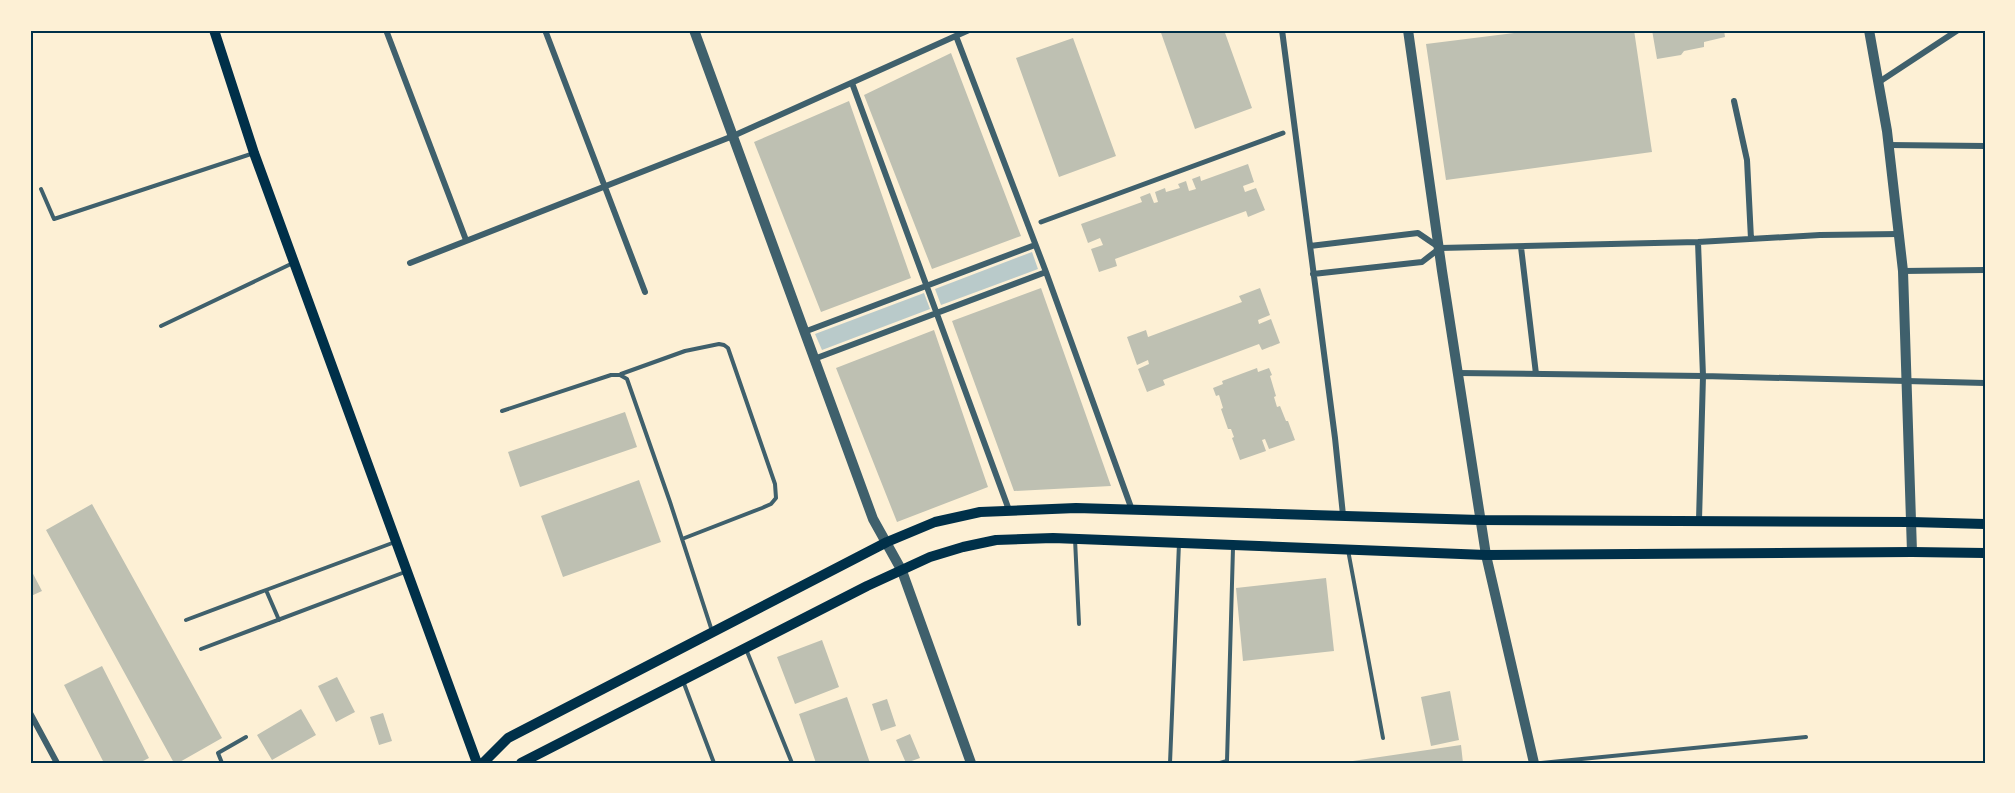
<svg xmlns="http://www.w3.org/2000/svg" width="2015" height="793" font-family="'DM Sans',sans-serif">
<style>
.green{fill:#b9caca}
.building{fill:#bec0b2}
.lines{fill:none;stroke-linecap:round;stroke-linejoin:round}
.service{stroke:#3f606c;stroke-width:4}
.pedestrian{stroke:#3f606c;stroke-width:5}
.minor{stroke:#3f606c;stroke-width:6}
.tertiary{stroke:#3f606c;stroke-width:10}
.secondary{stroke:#003049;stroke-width:10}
.neatline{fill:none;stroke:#003049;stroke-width:2}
</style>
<rect width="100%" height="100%" fill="#fdf0d5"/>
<path class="green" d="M 1032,252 L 1038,269 L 941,305 L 935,289 Z
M 924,293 L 930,309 L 822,350 L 815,334 Z"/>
<path class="building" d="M 1160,30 L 1224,30 L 1252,108 L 1195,129 Z
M 1538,30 L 1634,30 L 1652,152 L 1446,180 L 1426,44 Z
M 1652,30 L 1724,30 L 1725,37 L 1704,42 L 1704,47 L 1684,51 L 1681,55 L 1657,59 Z
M 1073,38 L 1116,156 L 1059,177 L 1016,58 Z
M 951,53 L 1021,236 L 932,269 L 864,95 Z
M 849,101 L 911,278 L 821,312 L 754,142 Z
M 1248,164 L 1254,182 L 1243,186 L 1245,192 L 1256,188 L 1265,210 L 1248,217 L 1246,211 L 1115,259 L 1117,266 L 1099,272 L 1091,249 L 1103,245 L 1100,238 L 1088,243 L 1081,224 L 1142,202 L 1140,197 L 1150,193 L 1154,203 L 1158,202 L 1155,192 L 1165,188 L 1166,192 L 1180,188 L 1178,184 L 1186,181 L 1189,191 L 1196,189 L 1192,179 L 1200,176 L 1201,181 Z
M 1041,288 L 1111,486 L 1014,491 L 952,321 Z
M 1260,288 L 1270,315 L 1258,320 L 1259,324 L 1271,319 L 1280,343 L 1262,350 L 1259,344 L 1163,380 L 1165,385 L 1147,392 L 1138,369 L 1149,364 L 1148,360 L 1137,365 L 1127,337 L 1146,330 L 1148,337 L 1242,302 L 1239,296 Z
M 934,330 L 988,487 L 897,522 L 836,368 Z
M 1257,368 L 1258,372 L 1269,368 L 1272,375 L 1270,376 L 1276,396 L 1274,397 L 1277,407 L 1280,406 L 1286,421 L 1288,421 L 1295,440 L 1269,449 L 1265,439 L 1262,440 L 1266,451 L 1240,460 L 1232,438 L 1234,437 L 1231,429 L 1228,429 L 1221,409 L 1223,408 L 1219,395 L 1216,396 L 1213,388 L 1223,384 L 1222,381 Z
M 625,412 L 637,447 L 520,487 L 508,452 Z
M 639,480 L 661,542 L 563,577 L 541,516 Z
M 92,504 L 222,738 L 178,763 L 174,763 L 46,530 Z
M 30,568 L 42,591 L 31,596 L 30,593 Z
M 1326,578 L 1334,651 L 1243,661 L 1236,588 Z
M 822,640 L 839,687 L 795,704 L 777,657 Z
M 102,666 L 149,758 L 139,763 L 104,763 L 64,685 Z
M 337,677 L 355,712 L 336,722 L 318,686 Z
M 1450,691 L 1459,740 L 1431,746 L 1421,697 Z
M 847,697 L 870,763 L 816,763 L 799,714 Z
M 887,699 L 896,726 L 881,731 L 872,704 Z
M 301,709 L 316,735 L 272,760 L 257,735 Z
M 383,713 L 392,741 L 379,745 L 370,717 Z
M 910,734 L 920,758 L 906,763 L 896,740 Z
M 1461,745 L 1463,763 L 1346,763 L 1346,762 Z"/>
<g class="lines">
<path class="service" d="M 41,189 L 54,219 L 254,153
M 161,326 L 293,263
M 621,374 L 685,351 L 719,344 L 724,345 L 728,348 L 775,484 L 776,498 L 771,504 L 762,508 L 682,539
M 502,411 L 611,375 L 620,375 L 627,379 L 670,502 L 712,631
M 1075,539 L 1079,624
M 1348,550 L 1383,738
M 266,590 L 395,542
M 186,620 L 266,590 L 279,620
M 201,649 L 405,572
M 746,649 L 792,763
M 683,681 L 714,763
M 222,763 L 218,753 L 246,737
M 1170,763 L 1179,543
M 1220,763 L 1227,761 L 1233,548
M 1541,763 L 1806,737"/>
<path class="pedestrian" d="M 1041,222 L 1283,133"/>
<path class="minor" d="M 386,30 L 466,240
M 545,30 L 645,292
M 1282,30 L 1335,438 L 1343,515
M 956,36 L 1046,272 L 1132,510
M 1879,82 L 1958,30
M 852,83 L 1009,510
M 1734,101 L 1747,160 L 1751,239
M 1888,145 L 1985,146
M 1698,242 L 1703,376 L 1699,520
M 1310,246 L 1418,233 L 1440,248
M 1521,247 L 1536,374
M 410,263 L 733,136 L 969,30
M 1903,271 L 1985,270
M 1313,274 L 1422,262 L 1440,248 L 1698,242 L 1820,235 L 1899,234
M 804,332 L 1035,245
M 814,359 L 1046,272
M 1458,373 L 1703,376 L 1985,383
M 30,713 L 57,763"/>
<path class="tertiary" d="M 694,30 L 873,519 L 902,571 L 971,763
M 1408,30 L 1442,271 L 1486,555 L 1534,763
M 1869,30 L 1887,131 L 1903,271 L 1912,552"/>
<path class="secondary" d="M 214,30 L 254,153 L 477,763
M 483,763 L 508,738 L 887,542 L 935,522 L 980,512 L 1076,508 L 1480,520 L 1911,522 L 1985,524
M 521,763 L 867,586 L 930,557 L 963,547 L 996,540 L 1053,538 L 1486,555 L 1912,552 L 1985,553"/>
</g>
<rect width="2015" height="793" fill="none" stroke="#fdf0d5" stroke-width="63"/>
<rect x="32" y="32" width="1952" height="730" class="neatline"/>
</svg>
